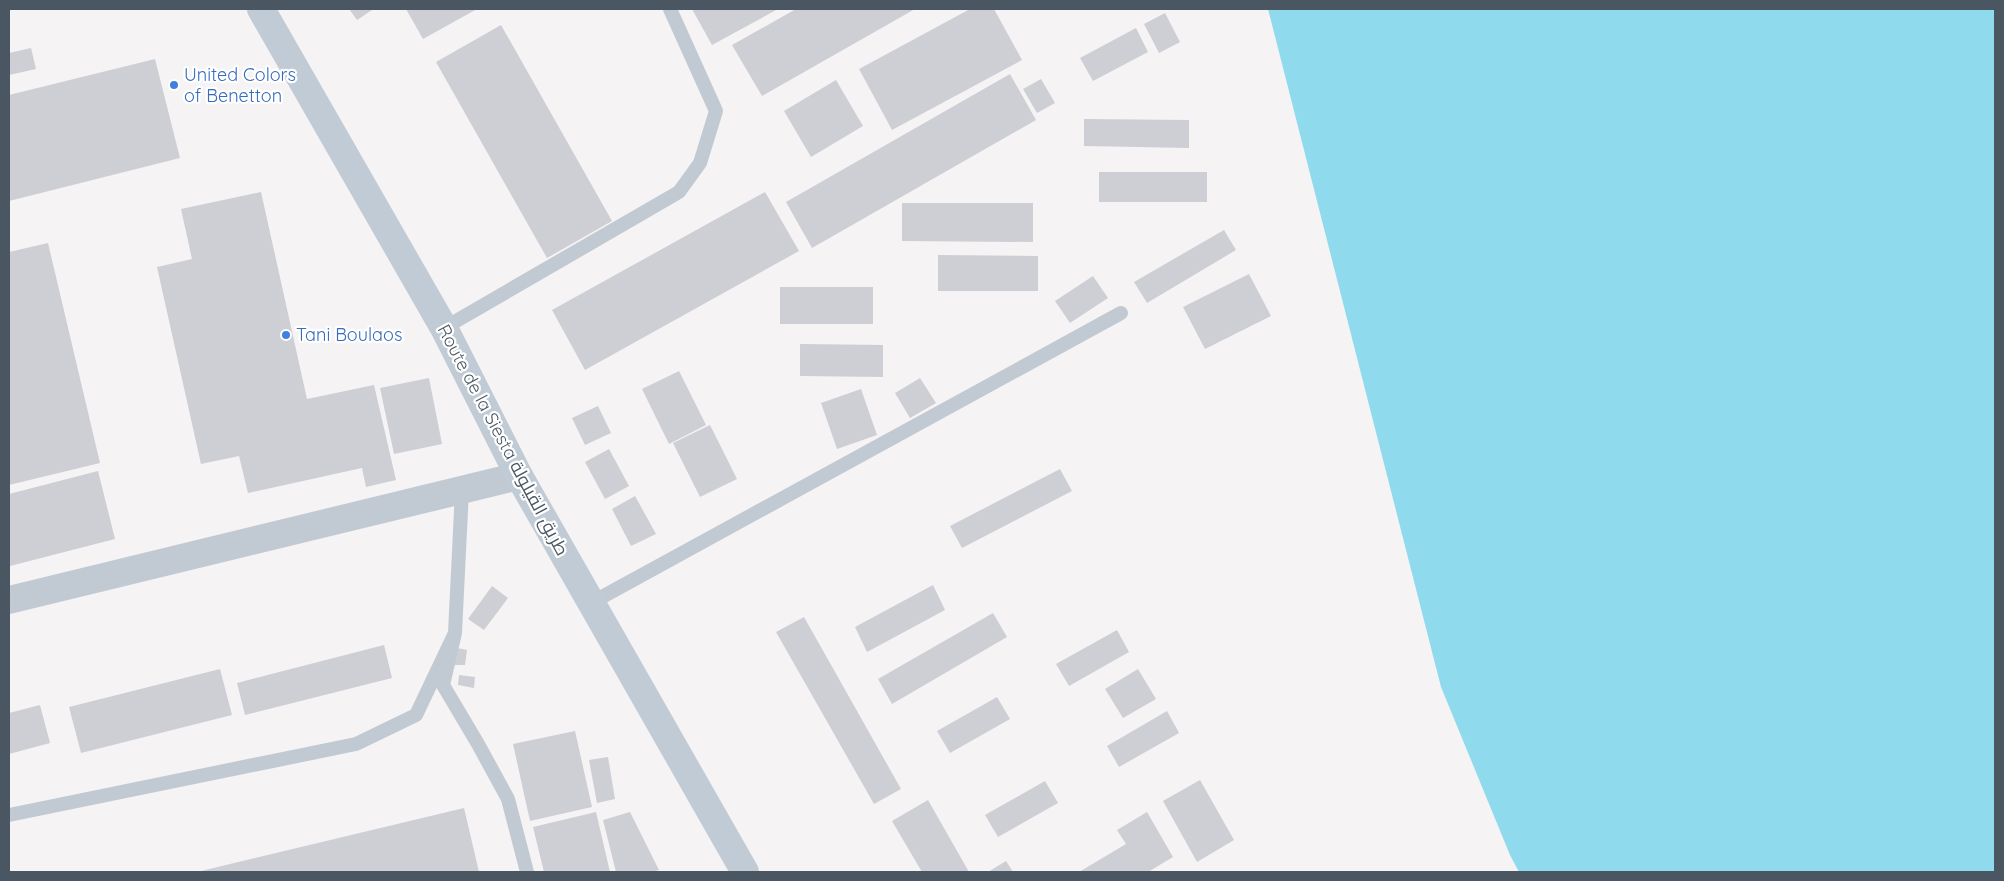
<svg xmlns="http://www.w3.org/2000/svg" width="2004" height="881" font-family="Quicksand,Cairo,sans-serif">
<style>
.water{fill:#90daee}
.building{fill:#cdcfd5}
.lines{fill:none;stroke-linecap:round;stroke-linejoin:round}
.service{stroke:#c1cad2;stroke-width:14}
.minor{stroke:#c1cad2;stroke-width:28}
.secondary{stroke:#c1cbd6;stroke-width:28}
.shop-dot{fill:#3f7fe0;stroke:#fff;stroke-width:2}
.labels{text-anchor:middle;stroke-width:4.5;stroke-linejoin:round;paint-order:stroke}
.shop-label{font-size:18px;fill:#366cbe;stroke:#fff;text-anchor:start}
.street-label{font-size:18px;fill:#4a5661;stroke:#fff}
</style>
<rect width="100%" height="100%" fill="#f5f3f3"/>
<path class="water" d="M 1268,9 L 1995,9 L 1995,872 L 1519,872 L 1510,855 L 1441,687 Z"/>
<path class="building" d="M 349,9 L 371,9 L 372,10 L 357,20 Z
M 406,9 L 477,9 L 423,39 Z
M 692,9 L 778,9 L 712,45 Z
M 796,9 L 915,9 L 762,96 L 732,45 Z
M 970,9 L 994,9 L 1022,60 L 892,130 L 859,69 Z
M 1165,13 L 1180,42 L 1159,53 L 1144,24 Z
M 501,25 L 612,221 L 547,258 L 436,62 Z
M 1136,28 L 1148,52 L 1093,81 L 1080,58 Z
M 31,48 L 36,69 L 9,75 L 9,53 Z
M 155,59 L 180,158 L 9,201 L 9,95 Z
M 1010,74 L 1036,120 L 812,248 L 786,202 Z
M 1041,79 L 1055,103 L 1037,113 L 1023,89 Z
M 836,80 L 863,126 L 811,157 L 784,111 Z
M 1084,119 L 1189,120 L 1189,148 L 1084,146 Z
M 1099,172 L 1207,172 L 1207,202 L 1099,202 Z
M 261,192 L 307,399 L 374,385 L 396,480 L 366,487 L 362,468 L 248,493 L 239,456 L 201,464 L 157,267 L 192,259 L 181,209 Z
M 765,192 L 799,251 L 585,370 L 552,310 Z
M 902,203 L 1033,203 L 1033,242 L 902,241 Z
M 1224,230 L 1236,250 L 1147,303 L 1134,282 Z
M 48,243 L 100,463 L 9,485 L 9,252 Z
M 938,255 L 1038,256 L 1038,291 L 938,291 Z
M 1249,274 L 1271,316 L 1205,349 L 1183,307 Z
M 1093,276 L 1108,298 L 1070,323 L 1055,301 Z
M 780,287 L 873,287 L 873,324 L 780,324 Z
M 800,344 L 883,345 L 883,377 L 800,376 Z
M 679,371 L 706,425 L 669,444 L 642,389 Z
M 429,378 L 442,444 L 394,454 L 380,388 Z
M 920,378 L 936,403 L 910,418 L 895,393 Z
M 861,389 L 877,435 L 837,449 L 821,403 Z
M 598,406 L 611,433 L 585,445 L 572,418 Z
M 710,425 L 737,479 L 700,497 L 673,443 Z
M 609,449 L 629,486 L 605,499 L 585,462 Z
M 1060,469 L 1072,491 L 962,548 L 950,526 Z
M 98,471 L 115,539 L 10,566 L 9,494 Z
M 635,496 L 656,534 L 631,546 L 612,509 Z
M 933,585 L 945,610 L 867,652 L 855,627 Z
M 492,586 L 508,598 L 484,630 L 468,619 Z
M 993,613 L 1007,637 L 892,704 L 878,679 Z
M 804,617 L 901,789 L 874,804 L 776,632 Z
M 1117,630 L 1129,652 L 1069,686 L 1056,664 Z
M 384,645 L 392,678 L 245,715 L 237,683 Z
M 457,648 L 467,650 L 465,665 L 454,665 Z
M 220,669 L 232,715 L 81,753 L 69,707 Z
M 1138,669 L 1156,699 L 1123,718 L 1105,689 Z
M 459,675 L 475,677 L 474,688 L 458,685 Z
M 997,697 L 1010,719 L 950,753 L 937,731 Z
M 40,705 L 50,743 L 9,754 L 9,713 Z
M 1167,711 L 1179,733 L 1119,767 L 1107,746 Z
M 575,731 L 592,807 L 530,821 L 513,744 Z
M 608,757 L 615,799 L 597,803 L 589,760 Z
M 1200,780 L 1234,840 L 1197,862 L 1163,801 Z
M 1045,781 L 1058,803 L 998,837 L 985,815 Z
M 928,800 L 969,872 L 922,872 L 892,821 Z
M 464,808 L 479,872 L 197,872 Z
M 596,812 L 610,872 L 544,872 L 533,827 Z
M 630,812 L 659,870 L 650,872 L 616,872 L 603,820 Z
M 1147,812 L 1173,857 L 1148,872 L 1079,872 L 1126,844 L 1117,830 Z
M 1006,861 L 1013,872 L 988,872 Z"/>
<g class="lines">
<path class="service" d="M 444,328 L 679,192 L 700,163 L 716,111 L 670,9
M 462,490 L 455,633 L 443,685 L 478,744 L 508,799 L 527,872
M 591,603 L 1121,313
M 9,815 L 356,744 L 416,715 L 455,633"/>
<path class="minor" d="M 9,600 L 519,476"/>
<path class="secondary" d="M 261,9 L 444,328 L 519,476 L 745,872"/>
</g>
<g class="shop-dot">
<circle cx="174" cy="85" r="5"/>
<circle cx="286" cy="335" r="5"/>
</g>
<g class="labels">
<g class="shop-label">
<text x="184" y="81">United Colors<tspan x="184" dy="21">of Benetton</tspan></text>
<text x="296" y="341">Tani Boulaos</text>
</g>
<g class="street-label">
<text transform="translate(503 440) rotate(62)" y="6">Route de la Siesta طريق القيلولة</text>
</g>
</g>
<rect width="2004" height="881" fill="none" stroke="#4a5661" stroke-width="20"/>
</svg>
